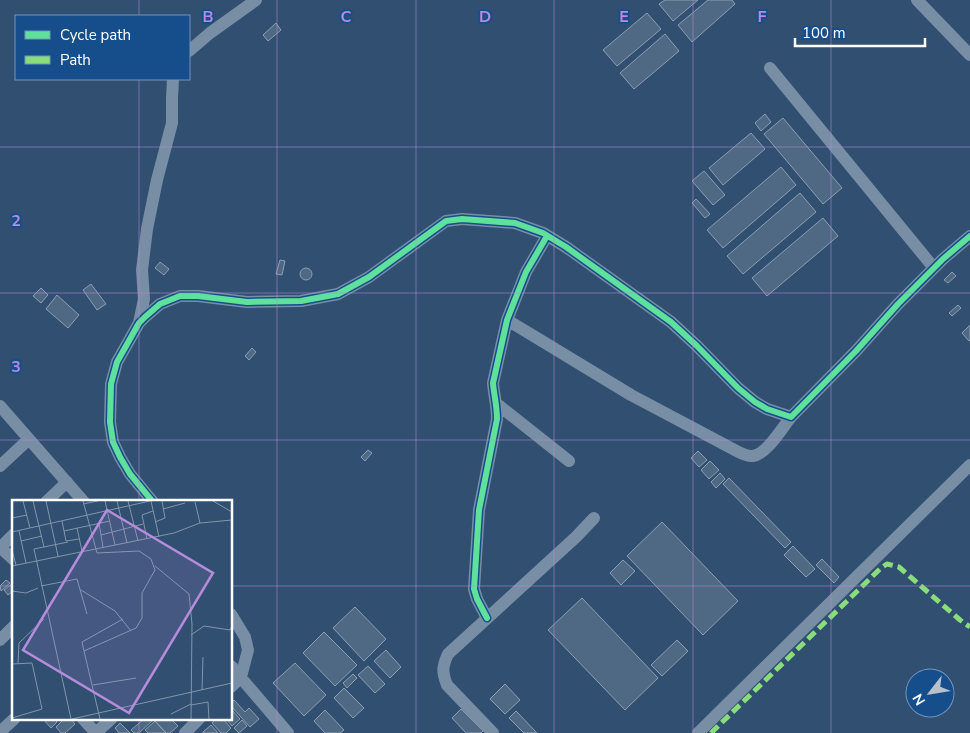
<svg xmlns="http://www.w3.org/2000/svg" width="970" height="733" font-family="'Nunito Sans',sans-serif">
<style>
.building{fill:#4f6883;stroke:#8c9fb4}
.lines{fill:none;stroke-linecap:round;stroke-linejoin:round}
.minor{stroke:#788ea5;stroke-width:12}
.quiet{stroke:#8add7b;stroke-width:5;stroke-dasharray:10 5;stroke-linecap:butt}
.cycleway-casing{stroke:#164e8c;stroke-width:9}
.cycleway{stroke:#60e19b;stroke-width:6}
.grid{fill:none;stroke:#b68bdc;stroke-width:1;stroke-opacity:0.55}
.inset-road{fill:none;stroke:#8395aa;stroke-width:1}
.view{fill:#b68bdc;fill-opacity:0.15;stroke:#b68bdc;stroke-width:2.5}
.inset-edge{fill:none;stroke:#fff;stroke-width:2.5}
.grid-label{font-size:16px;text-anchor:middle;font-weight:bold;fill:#b68bdc;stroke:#164e8c;stroke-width:4;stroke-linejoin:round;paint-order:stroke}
</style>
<rect width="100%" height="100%" fill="#314f71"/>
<path class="building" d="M 665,0 L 698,0 L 673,21 L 659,4 Z
M 708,0 L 732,0 L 735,4 L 692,42 L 678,25 Z
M 647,13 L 661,29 L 617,66 L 603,50 Z
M 276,23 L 281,30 L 268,41 L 263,35 Z
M 665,34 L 679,51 L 634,89 L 620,73 Z
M 765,114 L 771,122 L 761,131 L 755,123 Z
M 783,118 L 842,188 L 823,204 L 764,134 Z
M 751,133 L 765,149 L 723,185 L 709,168 Z
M 781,167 L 796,185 L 723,248 L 707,230 Z
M 704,171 L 725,195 L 713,205 L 692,181 Z
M 800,193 L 816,212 L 743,274 L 727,256 Z
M 696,199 L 710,214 L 705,218 L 692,203 Z
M 823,218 L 838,236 L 767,296 L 752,278 Z
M 280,260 L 285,261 L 282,275 L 276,274 Z
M 160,262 L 169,269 L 164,275 L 155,268 Z
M300 274a6 6 0 1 1 12 0a6 6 0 1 1-12 0Z
M 952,272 L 956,276 L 948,283 L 944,280 Z
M 91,284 L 106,304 L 97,310 L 83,290 Z
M 41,288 L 48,295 L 41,303 L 33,296 Z
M 57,295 L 79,315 L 68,328 L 46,309 Z
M 958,305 L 961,308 L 952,316 L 949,313 Z
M 970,325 L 970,340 L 969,341 L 962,333 Z
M 252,348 L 256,352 L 249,360 L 245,356 Z
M 368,450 L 372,453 L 365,461 L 361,457 Z
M 698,451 L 707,460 L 699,467 L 691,458 Z
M 710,461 L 719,470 L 709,479 L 701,470 Z
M 720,473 L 725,479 L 716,488 L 711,482 Z
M 729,478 L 791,542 L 785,548 L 723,484 Z
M 662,522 L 738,601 L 703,635 L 627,556 Z
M 793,546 L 815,569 L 806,577 L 784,555 Z
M 822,559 L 839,577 L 834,583 L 816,565 Z
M 623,560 L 635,571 L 621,585 L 610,573 Z
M 6,580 L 10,583 L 1,591 L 0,586 Z
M 14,582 L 14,590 L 8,595 L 4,590 Z
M 582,598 L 658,678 L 625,710 L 548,630 Z
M 355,607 L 386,639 L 364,661 L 333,628 Z
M 324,632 L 357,665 L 335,686 L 303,653 Z
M 677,640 L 688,651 L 662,676 L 651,665 Z
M 386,650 L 401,667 L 390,678 L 374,661 Z
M 295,663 L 326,695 L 304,716 L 273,683 Z
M 368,666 L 385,684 L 375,693 L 358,675 Z
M 353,674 L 357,678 L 347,688 L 343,683 Z
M 505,684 L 520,700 L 505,714 L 490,699 Z
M 344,688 L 364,708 L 353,718 L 334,698 Z
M 234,700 L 245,712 L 249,708 L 259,719 L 250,727 L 231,706 L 231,703 Z
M 231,709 L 240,719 L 232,726 L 226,719 L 231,719 Z
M 461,709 L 483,731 L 481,733 L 466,733 L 452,718 Z
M 325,710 L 344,730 L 340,733 L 325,733 L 314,721 Z
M 516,711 L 537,733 L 524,733 L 509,718 Z
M 43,719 L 55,719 L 57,722 L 51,728 Z
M 64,719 L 71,719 L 75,724 L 65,733 L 61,733 L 56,727 Z
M 144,719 L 150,719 L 152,721 L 139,733 L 134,733 L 131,730 Z
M 157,719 L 171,719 L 178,726 L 170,733 L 166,733 L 155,721 Z
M 216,719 L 223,719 L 231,728 L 226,733 L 221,733 L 212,723 Z
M 242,720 L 247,726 L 239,733 L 234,728 Z
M 155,721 L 166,733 L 148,733 L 145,730 Z
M 120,723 L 130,733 L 119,733 L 115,728 Z
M 211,725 L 218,733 L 203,733 L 203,732 Z"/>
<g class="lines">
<path class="minor" d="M 917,0 L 970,55
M 189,51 L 210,33 L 256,0
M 770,68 L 934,268
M 507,320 L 631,395 L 731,448 C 737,451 746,457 753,456 C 767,454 782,428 791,417
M 139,323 L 144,299 L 142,270 L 147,229 L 157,180 L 172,123 L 172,98 L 173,79
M 497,404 L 569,461
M 0,406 L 84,502
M 0,466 L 29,439
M 46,502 L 67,482
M 153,502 L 130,474 L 120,457 L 113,442 L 110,422 L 111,384 L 117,362 L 139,323 L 145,317 L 160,304 L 180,296 L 198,296 L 247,302 L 301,301 L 338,294 L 369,277 L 446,221 L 462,219 L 515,223 L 543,233 L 566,247 L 671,322 L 697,346 L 738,388 L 755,402 L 767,409 L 791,417 L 856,351 L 898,304 L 943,259 L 970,236
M 0,547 L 14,560
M 0,548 L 14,534
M 231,614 L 245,637 L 248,650 L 241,677 L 231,687
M 487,618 L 477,599 L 474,589 L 479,510 L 497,419 C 497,406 494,395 493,383 L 507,320 L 526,272 L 547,236
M 0,640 L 14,626
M 231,666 L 288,733
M 83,719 L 96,733
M 0,732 L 14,719
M 96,733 L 111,719
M 185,733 L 199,719
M 493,733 L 447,685 C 442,672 442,667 448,654 L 576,537 L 594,518
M 698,733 L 970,465"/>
<path class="quiet" d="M 711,733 L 881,568 L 887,564 L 899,567 L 960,620 L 970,627"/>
<g class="cycleway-casing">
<path id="cycleway" d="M 153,502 L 130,474 L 120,457 L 113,442 L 110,422 L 111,384 L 117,362 L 139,323 L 145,317 L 160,304 L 180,296 L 198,296 L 247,302 L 301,301 L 338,294 L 369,277 L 446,221 L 462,219 L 515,223 L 543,233 L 566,247 L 671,322 L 697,346 L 738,388 L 755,402 L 767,409 L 791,417 L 856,351 L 898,304 L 943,259 L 970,236
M 487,618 L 477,599 L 474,589 L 479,510 L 497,419 C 497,406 494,395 493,383 L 507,320 L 526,272 L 547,236"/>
</g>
<use href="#cycleway" class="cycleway"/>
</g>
<path class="grid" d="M 139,0 L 139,16M 277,0 L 277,733M 416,0 L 416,733M 554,0 L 554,733M 693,0 L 693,733M 831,0 L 831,733M 139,79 L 139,502M 0,147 L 970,147M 0,293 L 970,293M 0,440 L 970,440M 0,586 L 14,586M 231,586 L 970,586M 139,719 L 139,733"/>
<g transform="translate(12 500)">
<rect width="220" height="220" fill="#314f71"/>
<path class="inset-road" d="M 11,1 L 18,28M 21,1 L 32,47M 34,1 L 46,56M 71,1 L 85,53 L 127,51 L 139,59 L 143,70 L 130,93 L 130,118 L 124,128 L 72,151 L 88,219M 93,1 L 103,45M 105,1 L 115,43M 116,1 L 126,41M 139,1 L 147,37M 201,1 L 220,12M 183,2 L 188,23M 71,4 L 86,1M 151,9 L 173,3M 0,18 L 15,15M 50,21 L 54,41 L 67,39M 143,22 L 153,18 L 150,1M 87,23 L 91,47M 65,28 L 70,51M 7,31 L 14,63M 52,31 L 98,21M 0,32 L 138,1M 89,35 L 131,24M 135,39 L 130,15 L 141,11M 9,41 L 30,36M 56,42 L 22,49 L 59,219M 0,50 L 4,65M 0,66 L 162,33 L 188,23 L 220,20M 143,66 L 177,94 L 180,124 L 179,219M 29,86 L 65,79 L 75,114M 69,90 L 103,111 L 119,131M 0,91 L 14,93 L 26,88M 179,135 L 192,126 L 218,130 L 220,126M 72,151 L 70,142 L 111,119M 6,163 L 7,143 L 32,119M 0,164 L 20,163 L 30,209 L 0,218M 81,185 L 124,178M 190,190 L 191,157M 179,205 L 196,202 L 197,219M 159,214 L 179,204M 60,219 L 220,183"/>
<path class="view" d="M 95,10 L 201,73 L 117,213 L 11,150 Z"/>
<rect width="220" height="220" class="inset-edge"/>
</g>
<g class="grid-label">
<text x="208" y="22">B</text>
<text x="346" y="22">C</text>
<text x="485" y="22">D</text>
<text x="624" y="22">E</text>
<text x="762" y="22">F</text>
<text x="16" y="226">2</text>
<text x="16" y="372">3</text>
</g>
<rect x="15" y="15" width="175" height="65" fill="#164e8c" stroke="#7395ba"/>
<rect x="25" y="31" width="25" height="8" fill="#60e19b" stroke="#7395ba"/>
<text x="60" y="40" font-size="15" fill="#ffffff">Cycle path</text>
<rect x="25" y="56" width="25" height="8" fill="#8add7b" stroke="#7395ba"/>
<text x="60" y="65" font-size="15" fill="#ffffff">Path</text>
<g transform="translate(930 693) rotate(239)"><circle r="24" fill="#164e8c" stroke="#7395ba"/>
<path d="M0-4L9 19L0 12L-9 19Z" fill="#b7c1cd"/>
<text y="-8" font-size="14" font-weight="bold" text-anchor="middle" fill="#ffffff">N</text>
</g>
<path d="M795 38v8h130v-8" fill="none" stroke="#ffffff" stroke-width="2.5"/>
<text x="802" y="38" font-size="15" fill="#ffffff" stroke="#164e8c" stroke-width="4" paint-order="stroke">100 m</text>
</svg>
